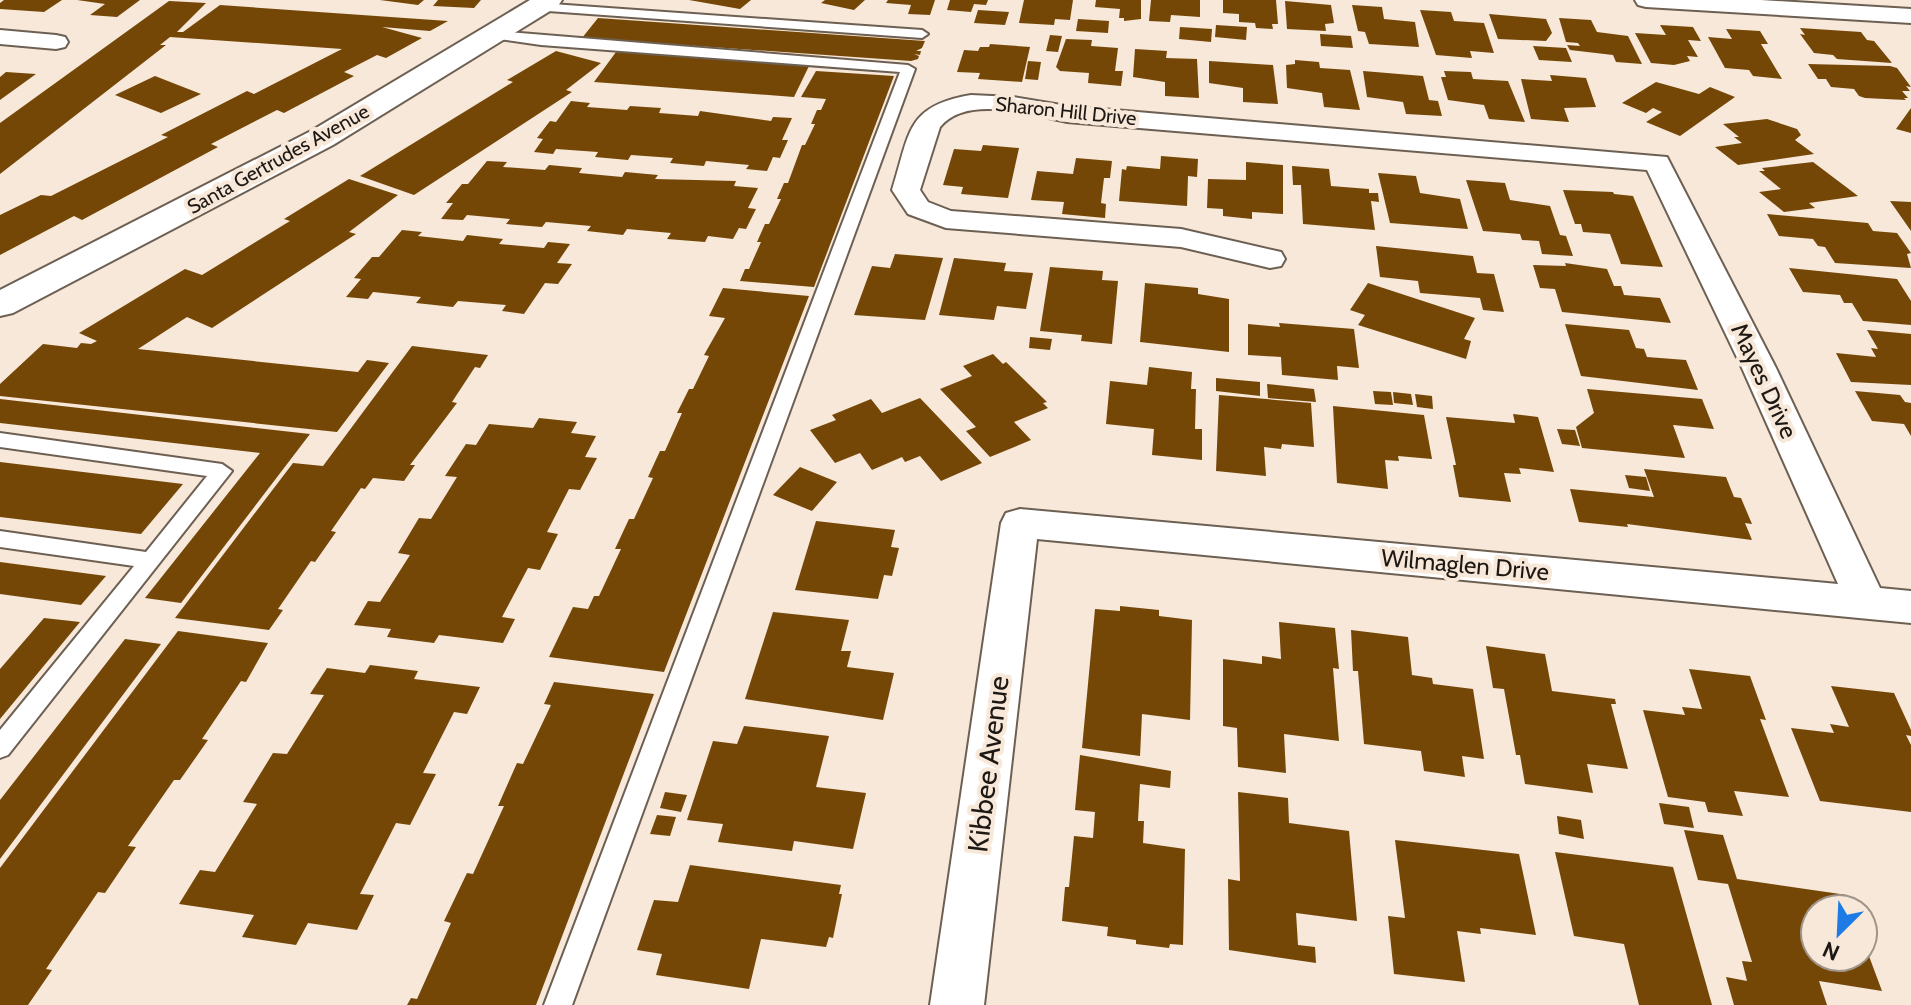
<svg xmlns="http://www.w3.org/2000/svg" width="1911" height="1005" font-family="Cabin,sans-serif">
<style>
.building{fill:#744707}
.lines{fill:none;stroke-linecap:round;stroke-linejoin:round}
.service-casing{stroke:#6d6053;stroke-width:4}
.minor-casing{stroke:#6d6053;stroke-width:4}
.secondary-casing{stroke:#6d6053;stroke-width:4}
.service{fill:#fff;fill-rule:evenodd}
.minor{fill:#fff;fill-rule:evenodd}
.secondary{fill:#fff;fill-rule:evenodd}
.labels{text-anchor:middle;stroke-width:8;stroke-linejoin:round;paint-order:stroke}
.far-street-label{font-size:20px;fill:#1d1813;stroke:#f7e8d9}
.street-label{font-size:24px;fill:#1d1813;stroke:#f7e8d9}
.near-street-label{font-size:28px;fill:#1d1813;stroke:#f7e8d9}
</style>
<rect width="100%" height="100%" fill="#f7e8d9"/>
<path class="building" d="M 4,0 L 62,0 L 44,12 L 0,9 L 0,3 Z
M 77,0 L 140,0 L 117,17 L 90,15 L 105,4 Z
M 380,0 L 424,0 L 418,5 Z
M 438,0 L 481,0 L 474,8 L 433,6 Z
M 689,0 L 751,0 L 740,9 Z
M 825,0 L 865,0 L 854,10 L 821,3 Z
M 888,0 L 935,0 L 930,15 L 908,14 L 911,5 L 886,3 Z
M 950,0 L 988,0 L 986,5 L 974,4 L 971,12 L 947,10 Z
M 1024,0 L 1073,0 L 1070,20 L 1055,19 L 1054,25 L 1019,23 Z
M 1096,0 L 1141,0 L 1141,19 L 1124,21 L 1124,18 L 1119,18 L 1120,9 L 1095,7 Z
M 1151,0 L 1200,0 L 1200,17 L 1171,15 L 1170,22 L 1149,21 Z
M 1223,0 L 1276,0 L 1278,24 L 1272,24 L 1273,29 L 1256,28 L 1255,23 L 1239,22 L 1239,14 L 1223,13 Z
M 169,1 L 206,3 L 177,32 L 183,32 L 220,5 L 448,21 L 430,31 L 382,27 L 422,38 L 386,58 L 377,55 L 344,72 L 354,76 L 284,113 L 277,110 L 211,144 L 218,147 L 82,220 L 74,216 L 0,255 L 0,215 L 41,195 L 51,196 L 168,137 L 161,135 L 247,91 L 254,94 L 342,49 L 170,37 L 160,45 L 166,45 L 0,174 L 0,123 Z
M 1285,1 L 1331,5 L 1334,23 L 1325,24 L 1326,31 L 1287,29 Z
M 1352,5 L 1382,7 L 1384,19 L 1415,22 L 1419,47 L 1369,44 L 1365,32 L 1358,31 Z
M 978,10 L 1009,12 L 1005,25 L 974,23 Z
M 1420,10 L 1451,12 L 1454,21 L 1484,23 L 1494,53 L 1470,51 L 1472,58 L 1436,55 Z
M 1489,14 L 1546,19 L 1552,33 L 1546,41 L 1498,39 Z
M 598,18 L 925,41 L 922,48 L 916,51 L 921,51 L 920,55 L 914,54 L 919,56 L 918,59 L 911,61 L 582,38 Z
M 1559,18 L 1591,20 L 1597,32 L 1628,36 L 1642,64 L 1616,62 L 1613,55 L 1570,50 L 1567,45 L 1580,46 L 1578,43 L 1566,42 Z
M 1078,19 L 1109,21 L 1108,33 L 1076,31 Z
M 1216,25 L 1247,27 L 1246,40 L 1215,37 Z
M 1660,25 L 1693,27 L 1701,41 L 1688,40 L 1698,57 L 1687,56 L 1690,61 L 1674,65 L 1651,63 L 1635,33 L 1666,35 Z
M 1180,27 L 1212,29 L 1211,42 L 1179,39 Z
M 1800,28 L 1861,32 L 1867,40 L 1874,41 L 1892,63 L 1837,59 L 1833,55 L 1814,53 L 1800,34 L 1805,35 Z
M 1726,29 L 1760,31 L 1768,44 L 1761,44 L 1782,79 L 1753,76 L 1749,70 L 1725,68 L 1708,37 L 1732,39 Z
M 1320,34 L 1351,36 L 1353,48 L 1321,46 Z
M 1050,35 L 1062,36 L 1058,52 L 1046,51 Z
M 1066,39 L 1092,40 L 1091,46 L 1118,48 L 1115,71 L 1123,71 L 1121,86 L 1088,83 L 1089,73 L 1060,71 L 1056,67 Z
M 990,44 L 1030,47 L 1022,82 L 978,79 L 980,73 L 957,72 L 964,50 L 978,51 L 980,47 L 989,47 Z
M 1533,46 L 1566,48 L 1572,62 L 1539,60 Z
M 1135,49 L 1167,51 L 1166,58 L 1197,59 L 1199,98 L 1165,96 L 1165,82 L 1133,77 Z
M 556,51 L 601,63 L 566,90 L 572,92 L 414,195 L 360,176 L 513,82 L 507,80 Z
M 616,52 L 809,66 L 794,97 L 594,82 Z
M 1295,60 L 1319,62 L 1320,68 L 1350,70 L 1360,110 L 1324,107 L 1322,93 L 1287,88 L 1286,65 L 1295,64 Z
M 1028,61 L 1041,62 L 1038,80 L 1025,79 Z
M 1209,61 L 1273,65 L 1278,104 L 1243,102 L 1243,88 L 1209,83 Z
M 1808,64 L 1890,66 L 1897,68 L 1911,87 L 1906,86 L 1910,91 L 1902,91 L 1908,98 L 1904,98 L 1906,100 L 1865,98 L 1859,96 L 1854,89 L 1831,87 L 1826,79 L 1818,79 Z
M 816,71 L 894,76 L 814,287 L 740,281 L 745,269 L 749,269 L 761,242 L 757,242 L 765,224 L 769,224 L 781,199 L 777,199 L 784,183 L 788,183 L 802,145 L 805,145 L 815,124 L 811,124 L 817,110 L 821,110 L 826,99 L 801,97 Z
M 1363,71 L 1423,76 L 1429,100 L 1438,101 L 1442,116 L 1406,114 L 1403,102 L 1367,97 Z
M 1444,71 L 1471,72 L 1473,79 L 1508,81 L 1525,122 L 1489,119 L 1484,105 L 1448,100 L 1441,77 L 1446,77 Z
M 6,72 L 36,74 L 0,100 L 0,77 Z
M 1550,75 L 1586,78 L 1596,107 L 1564,108 L 1569,122 L 1531,119 L 1521,79 L 1552,81 Z
M 155,76 L 201,94 L 161,113 L 115,95 Z
M 1656,82 L 1699,94 L 1710,87 L 1735,97 L 1680,136 L 1646,122 L 1662,112 L 1653,108 L 1646,113 L 1622,103 Z
M 571,101 L 590,103 L 587,107 L 627,110 L 630,106 L 661,108 L 659,113 L 698,116 L 700,111 L 771,121 L 773,117 L 792,118 L 782,140 L 788,140 L 780,158 L 773,157 L 767,171 L 746,169 L 749,165 L 706,161 L 704,166 L 670,163 L 673,158 L 631,155 L 628,160 L 595,157 L 598,152 L 556,149 L 553,154 L 534,152 L 543,139 L 537,138 L 550,121 L 556,122 Z
M 1911,108 L 1911,133 L 1896,129 Z
M 1767,119 L 1797,129 L 1801,135 L 1795,140 L 1814,154 L 1738,165 L 1715,147 L 1742,143 L 1734,137 L 1739,137 L 1723,124 Z
M 983,145 L 1019,148 L 1008,198 L 961,194 L 963,187 L 943,185 L 954,149 L 981,151 Z
M 1161,156 L 1198,159 L 1197,177 L 1188,176 L 1187,206 L 1119,201 L 1122,169 L 1126,170 L 1127,166 L 1160,169 Z
M 1076,158 L 1112,161 L 1110,178 L 1104,178 L 1101,203 L 1106,204 L 1105,218 L 1062,214 L 1064,202 L 1031,200 L 1037,171 L 1073,174 Z
M 487,161 L 507,162 L 503,167 L 545,170 L 549,165 L 582,168 L 579,173 L 622,177 L 625,172 L 658,175 L 655,179 L 736,181 L 734,186 L 758,188 L 748,208 L 756,209 L 746,229 L 739,228 L 733,239 L 708,236 L 705,242 L 667,239 L 671,233 L 627,229 L 623,235 L 587,231 L 591,226 L 546,222 L 542,227 L 506,224 L 510,219 L 467,215 L 463,220 L 441,219 L 453,203 L 446,203 L 462,184 L 468,184 Z
M 1246,162 L 1283,165 L 1283,214 L 1252,212 L 1252,219 L 1223,216 L 1223,209 L 1207,208 L 1208,179 L 1246,180 Z
M 1813,162 L 1858,196 L 1809,203 L 1815,208 L 1784,212 L 1759,192 L 1781,189 L 1759,171 L 1765,171 L 1762,168 Z
M 1292,166 L 1329,169 L 1331,186 L 1369,189 L 1369,193 L 1378,193 L 1379,202 L 1371,201 L 1375,230 L 1303,224 L 1301,185 L 1293,185 Z
M 1378,173 L 1416,176 L 1420,193 L 1460,199 L 1468,229 L 1390,223 Z
M 349,179 L 398,195 L 349,232 L 356,234 L 212,328 L 187,317 L 138,349 L 358,372 L 367,360 L 389,363 L 337,432 L 0,396 L 0,384 L 43,344 L 77,348 L 81,343 L 91,344 L 97,341 L 79,333 L 185,269 L 202,275 L 290,221 L 284,219 Z
M 1466,180 L 1505,183 L 1510,200 L 1550,206 L 1560,235 L 1566,236 L 1573,256 L 1542,254 L 1539,241 L 1522,240 L 1520,234 L 1483,231 Z
M 1563,190 L 1613,192 L 1614,194 L 1633,196 L 1663,267 L 1621,264 L 1610,234 L 1583,232 L 1581,224 L 1575,224 Z
M 1890,201 L 1911,202 L 1911,231 Z
M 1767,214 L 1868,223 L 1873,231 L 1897,233 L 1911,253 L 1907,254 L 1911,268 L 1835,263 L 1825,247 L 1818,246 L 1813,239 L 1779,236 Z
M 402,230 L 422,232 L 418,236 L 463,241 L 467,235 L 503,239 L 499,244 L 544,248 L 548,242 L 570,244 L 557,263 L 572,264 L 558,284 L 545,283 L 524,314 L 502,311 L 506,305 L 458,301 L 453,307 L 416,303 L 421,297 L 373,292 L 368,299 L 346,297 L 361,279 L 354,278 L 372,257 L 379,257 Z
M 1376,246 L 1473,256 L 1477,273 L 1494,274 L 1504,312 L 1483,310 L 1480,298 L 1420,293 L 1418,281 L 1380,277 Z
M 895,254 L 943,258 L 925,320 L 854,315 L 872,266 L 890,268 Z
M 954,258 L 1006,263 L 1004,271 L 1033,273 L 1026,309 L 997,306 L 994,320 L 939,315 Z
M 1565,263 L 1607,269 L 1614,286 L 1621,286 L 1624,295 L 1660,298 L 1671,323 L 1562,312 L 1555,289 L 1540,288 L 1533,265 L 1566,266 Z
M 1050,267 L 1103,271 L 1102,280 L 1118,281 L 1112,344 L 1081,341 L 1082,335 L 1040,331 Z
M 1789,268 L 1897,279 L 1911,301 L 1911,325 L 1863,321 L 1852,303 L 1844,303 L 1840,295 L 1803,292 Z
M 1145,283 L 1198,288 L 1198,294 L 1229,299 L 1229,352 L 1140,342 Z
M 1368,283 L 1475,318 L 1464,339 L 1471,341 L 1466,359 L 1358,325 L 1365,315 L 1350,310 Z
M 723,288 L 809,296 L 664,672 L 549,657 L 573,607 L 588,609 L 594,596 L 599,596 L 621,549 L 615,549 L 629,519 L 634,519 L 653,478 L 648,477 L 660,451 L 665,451 L 682,413 L 677,413 L 689,389 L 693,389 L 709,356 L 704,355 L 725,318 L 709,316 Z
M 1279,323 L 1354,329 L 1359,368 L 1337,366 L 1338,380 L 1282,375 L 1281,357 L 1248,355 L 1248,324 L 1280,327 Z
M 1565,324 L 1629,330 L 1636,348 L 1644,349 L 1647,357 L 1686,360 L 1698,390 L 1581,376 Z
M 1867,330 L 1911,334 L 1911,385 L 1851,382 L 1836,353 L 1876,357 L 1871,348 L 1878,349 Z
M 1030,337 L 1052,339 L 1050,350 L 1029,348 Z
M 412,346 L 488,355 L 480,368 L 475,367 L 452,402 L 457,403 L 410,465 L 415,465 L 404,481 L 373,478 L 365,489 L 361,488 L 331,531 L 336,532 L 315,562 L 311,561 L 278,609 L 283,610 L 269,630 L 175,618 L 293,463 L 323,466 Z
M 993,354 L 1003,364 L 1006,362 L 1047,402 L 1043,403 L 1048,408 L 1014,422 L 1031,440 L 990,457 L 966,431 L 976,427 L 940,389 L 972,376 L 963,366 Z
M 1149,367 L 1192,372 L 1191,389 L 1196,389 L 1195,429 L 1202,429 L 1202,460 L 1152,455 L 1154,429 L 1106,424 L 1110,381 L 1147,385 Z
M 1216,378 L 1260,382 L 1260,396 L 1216,391 Z
M 1267,384 L 1314,389 L 1316,402 L 1268,398 Z
M 1587,389 L 1702,399 L 1714,429 L 1673,425 L 1685,458 L 1582,448 L 1576,427 L 1594,413 Z
M 1373,391 L 1391,392 L 1393,405 L 1375,404 Z
M 1855,391 L 1900,395 L 1905,402 L 1911,403 L 1911,436 L 1904,424 L 1872,421 Z
M 1393,392 L 1411,394 L 1413,405 L 1394,403 Z
M 1415,394 L 1432,396 L 1433,409 L 1417,407 Z
M 1219,395 L 1311,403 L 1314,447 L 1282,444 L 1281,449 L 1264,447 L 1266,476 L 1216,471 Z
M 920,398 L 982,463 L 941,481 L 920,456 L 905,462 L 902,457 L 872,470 L 860,453 L 835,463 L 810,430 L 836,420 L 832,415 L 871,399 L 882,413 Z
M 0,399 L 310,434 L 181,603 L 145,598 L 260,453 L 0,423 Z
M 1333,406 L 1424,415 L 1432,459 L 1398,456 L 1399,461 L 1385,460 L 1388,489 L 1337,483 Z
M 1513,414 L 1538,417 L 1554,472 L 1519,468 L 1521,474 L 1504,473 L 1511,502 L 1459,497 L 1453,465 L 1456,465 L 1446,417 L 1515,423 Z
M 539,418 L 577,422 L 571,433 L 596,436 L 585,457 L 597,458 L 580,490 L 569,489 L 547,532 L 558,534 L 540,570 L 528,568 L 502,617 L 515,619 L 503,643 L 439,635 L 434,643 L 387,637 L 391,629 L 354,625 L 368,601 L 380,602 L 410,555 L 398,553 L 419,518 L 431,519 L 457,477 L 445,476 L 466,444 L 476,445 L 489,424 L 533,428 Z
M 1557,429 L 1575,430 L 1580,446 L 1562,444 Z
M 0,462 L 183,484 L 141,534 L 0,517 Z
M 800,467 L 837,482 L 812,511 L 773,495 Z
M 1644,469 L 1726,477 L 1734,497 L 1741,498 L 1752,524 L 1745,523 L 1752,540 L 1627,524 L 1628,527 L 1579,522 L 1570,489 L 1654,497 Z
M 1625,475 L 1646,477 L 1650,491 L 1629,488 Z
M 816,521 L 895,530 L 891,547 L 899,548 L 892,576 L 884,575 L 878,599 L 795,590 Z
M 0,562 L 106,576 L 81,605 L 0,594 Z
M 1120,606 L 1159,610 L 1159,616 L 1192,620 L 1190,720 L 1142,714 L 1140,756 L 1082,748 L 1095,609 L 1120,611 Z
M 773,612 L 849,620 L 841,651 L 851,651 L 847,667 L 894,673 L 883,720 L 745,699 Z
M 44,618 L 80,622 L 0,719 L 0,669 Z
M 1279,622 L 1335,628 L 1339,669 L 1333,668 L 1339,741 L 1284,734 L 1286,773 L 1238,767 L 1237,728 L 1223,726 L 1223,659 L 1262,664 L 1262,656 L 1281,659 Z
M 1351,630 L 1408,637 L 1412,675 L 1432,678 L 1433,684 L 1473,689 L 1484,759 L 1462,756 L 1465,777 L 1424,771 L 1421,751 L 1364,744 L 1358,671 L 1353,671 Z
M 178,631 L 268,643 L 246,682 L 241,681 L 202,739 L 208,740 L 180,780 L 174,780 L 128,846 L 136,847 L 105,893 L 98,892 L 46,969 L 52,970 L 28,1005 L 0,1005 L 0,868 Z
M 125,639 L 161,644 L 0,859 L 0,800 Z
M 1486,646 L 1545,654 L 1552,691 L 1615,699 L 1616,704 L 1611,704 L 1628,769 L 1587,764 L 1593,793 L 1525,784 L 1520,755 L 1516,755 L 1504,689 L 1493,688 Z
M 370,665 L 418,671 L 414,679 L 480,687 L 467,714 L 454,712 L 423,773 L 436,774 L 410,825 L 396,823 L 360,894 L 374,895 L 357,930 L 308,923 L 296,945 L 242,937 L 254,915 L 179,904 L 200,870 L 215,872 L 257,804 L 243,802 L 273,753 L 287,754 L 324,695 L 310,694 L 327,668 L 365,673 Z
M 1689,669 L 1750,676 L 1766,720 L 1760,719 L 1789,797 L 1734,791 L 1743,816 L 1708,812 L 1705,802 L 1668,797 L 1643,710 L 1685,715 L 1682,707 L 1702,709 Z
M 554,682 L 654,694 L 536,1005 L 407,1005 L 411,998 L 417,999 L 451,923 L 444,921 L 467,873 L 473,874 L 504,806 L 498,806 L 517,763 L 523,764 L 551,705 L 544,704 Z
M 1831,686 L 1894,693 L 1911,730 L 1911,736 L 1906,735 L 1911,745 L 1911,812 L 1820,801 L 1791,728 L 1834,733 L 1830,724 L 1849,727 Z
M 744,726 L 829,736 L 816,787 L 866,793 L 853,849 L 794,841 L 792,851 L 718,842 L 723,824 L 687,820 L 713,741 L 737,744 Z
M 1080,755 L 1171,771 L 1170,788 L 1140,784 L 1138,821 L 1144,821 L 1143,843 L 1185,849 L 1183,945 L 1170,944 L 1169,948 L 1136,944 L 1136,940 L 1107,936 L 1108,927 L 1062,921 L 1065,887 L 1069,887 L 1074,836 L 1093,838 L 1095,812 L 1075,810 Z
M 665,792 L 687,795 L 681,812 L 660,808 Z
M 1238,792 L 1288,798 L 1289,823 L 1349,831 L 1357,921 L 1296,913 L 1298,945 L 1315,947 L 1316,963 L 1229,950 L 1228,879 L 1240,881 Z
M 1659,803 L 1689,807 L 1694,828 L 1664,824 Z
M 657,815 L 676,817 L 670,836 L 650,834 Z
M 1557,816 L 1581,820 L 1584,839 L 1559,834 Z
M 1684,830 L 1723,835 L 1737,879 L 1847,895 L 1852,909 L 1815,909 L 1815,957 L 1863,957 L 1863,940 L 1882,991 L 1819,981 L 1827,1005 L 1734,1005 L 1726,977 L 1747,981 L 1742,961 L 1752,962 L 1728,884 L 1698,880 Z
M 1395,840 L 1519,854 L 1536,935 L 1480,928 L 1481,934 L 1457,931 L 1465,982 L 1394,974 L 1388,916 L 1405,918 Z
M 1555,852 L 1673,867 L 1712,1005 L 1639,1005 L 1624,944 L 1574,936 Z
M 690,865 L 841,885 L 839,894 L 842,894 L 833,938 L 829,937 L 826,947 L 761,939 L 749,989 L 656,975 L 662,954 L 637,950 L 654,900 L 678,902 Z"/>
<g class="lines">
<g class="service-casing">
<path id="service" d="M 538,3 L 922,30 L 928,34 L 922,38 L 534,10 L 534,4 Z
M 496,31 L 908,65 L 915,69 L 572,1005 L 544,1005 L 900,72 L 541,45 L 492,38 L 492,32 Z
M 0,433 L 222,464 L 232,471 L 8,755 L 0,758 L 0,730 L 134,566 L 0,547 L 0,531 L 146,552 L 207,476 L 0,447 Z"/>
</g>
<g class="minor-casing">
<path id="minor" d="M 1635,0 L 1761,0 L 1911,9 L 1911,23 L 1646,7 L 1638,5 Z
M 0,30 L 56,35 L 65,37 L 68,42 L 65,47 L 56,49 L 0,44 Z
M 971,95 L 1013,97 L 1067,106 L 1667,157 L 1776,368 L 1880,588 L 1911,591 L 1911,623 L 1037,539 L 984,1005 L 930,1005 L 1001,523 L 1006,513 L 1020,509 L 1838,584 L 1742,368 L 1647,170 L 1067,122 C 1031,115 967,94 940,127 L 920,190 L 928,202 L 951,211 L 1181,229 L 1281,252 L 1285,259 L 1281,266 L 1270,268 L 1181,247 L 946,228 L 908,214 L 892,190 C 910,134 905,106 971,95 Z"/>
</g>
<g class="secondary-casing">
<path id="secondary" d="M 530,0 L 562,0 L 558,6 L 333,145 L 13,313 L 0,316 L 0,290 L 311,131 Z"/>
</g>
<use href="#service" class="service"/>
<use href="#minor" class="minor"/>
<use href="#secondary" class="secondary"/>
</g>
<g class="labels">
<g class="far-street-label">
<text transform="translate(1066 111) rotate(6)" y="7">Sharon Hill Drive</text>
<text transform="translate(278 159) rotate(-29)" y="7">Santa Gertrudes Avenue</text>
</g>
<g class="street-label">
<text transform="translate(1764 381) rotate(65)" y="8">Mayes Drive</text>
<text transform="translate(1465 565) rotate(5)" y="8">Wilmaglen Drive</text>
</g>
<g class="near-street-label">
<text transform="translate(988 764) rotate(-83)" y="10">Kibbee Avenue</text>
</g>
</g>
<g transform="translate(1839 933) rotate(204)"><circle r="38" fill="#f7e8d9" stroke="#a0958a" stroke-width="2"/>
<path d="M0-6L14 30L0 20L-14 30Z" fill="#1c7be4"/>
<text y="-12" font-size="22" font-weight="bold" text-anchor="middle" fill="#1d1813">N</text>
</g>
</svg>
